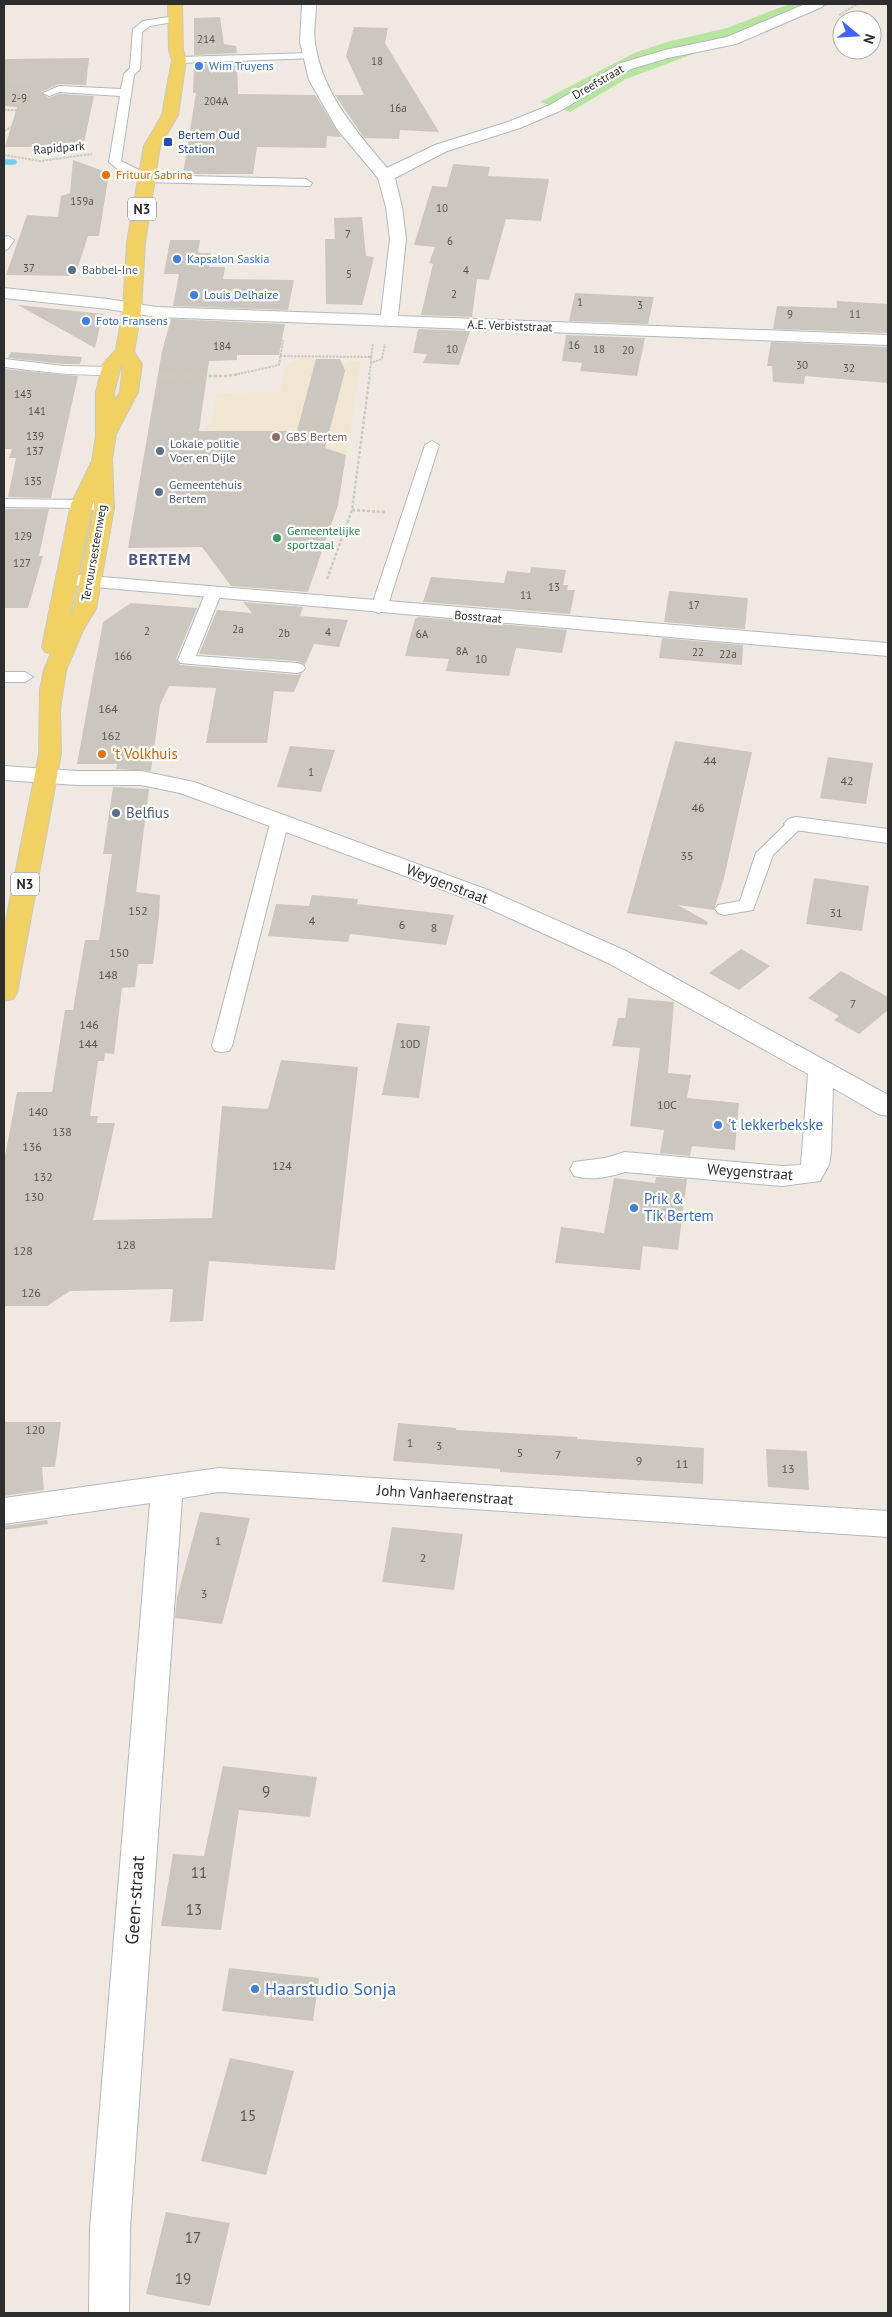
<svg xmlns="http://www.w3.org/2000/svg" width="892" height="2317" font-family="'PT Sans',sans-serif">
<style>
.education{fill:#f0e6d1}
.green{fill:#b6e59e}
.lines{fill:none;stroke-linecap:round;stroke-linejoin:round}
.stream{stroke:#75cff0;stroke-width:5.5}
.building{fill:#cbc7bf}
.service-casing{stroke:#b4b7c1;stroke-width:2}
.minor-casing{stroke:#b4b7c1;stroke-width:2}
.tertiary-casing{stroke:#b4b7c1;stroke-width:2}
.primary-casing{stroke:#c9c9c9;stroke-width:2}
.path-far1{stroke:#c9c9c9;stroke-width:2;stroke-dasharray:2.5 1;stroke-linecap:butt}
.path{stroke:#c9c9c9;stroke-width:2.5;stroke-dasharray:3 2;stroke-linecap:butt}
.service{fill:#fff;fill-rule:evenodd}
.minor{fill:#fff;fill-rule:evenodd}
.tertiary{fill:#fff;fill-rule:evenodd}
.primary{fill:#f2d163;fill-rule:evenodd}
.shop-dot{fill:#3f7fe0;stroke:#fff;stroke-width:2}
.transit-dot{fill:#1a4fb4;stroke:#fff;stroke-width:2}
.food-dot{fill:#e8710a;stroke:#fff;stroke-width:2}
.service-dot{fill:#5c6f8a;stroke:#fff;stroke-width:2}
.education-dot{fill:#8d6e63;stroke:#fff;stroke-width:2}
.leisure-dot{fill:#2e9e5b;stroke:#fff;stroke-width:2}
.labels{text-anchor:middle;stroke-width:4.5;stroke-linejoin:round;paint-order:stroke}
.far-number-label{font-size:11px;fill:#555452}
.far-shop-label{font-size:12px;fill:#366cbe;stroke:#fff;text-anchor:start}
.far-street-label{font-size:12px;fill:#2e2e2e;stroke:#fff}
.far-transit-label{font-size:12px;fill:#164399;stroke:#fff;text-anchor:start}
.far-food-label{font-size:12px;fill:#c56008;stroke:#fff;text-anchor:start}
.far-service-label{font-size:12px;fill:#4e5e75;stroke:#fff;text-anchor:start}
.far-education-label{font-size:12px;fill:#785e54;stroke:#fff;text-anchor:start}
.far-leisure-label{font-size:12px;fill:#27864d;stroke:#fff;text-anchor:start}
.number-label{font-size:12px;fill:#555452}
.shield{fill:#fff;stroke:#6d6d6d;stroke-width:1}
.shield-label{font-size:14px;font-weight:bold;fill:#2e2e2e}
.food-label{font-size:15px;fill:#c56008;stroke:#fff;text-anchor:start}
.service-label{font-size:15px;fill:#4e5e75;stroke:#fff;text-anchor:start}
.street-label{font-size:15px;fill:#2e2e2e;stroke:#fff}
.shop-label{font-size:15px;fill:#366cbe;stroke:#fff;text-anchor:start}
.near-number-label{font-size:15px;fill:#555452}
.far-district-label{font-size:16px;font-weight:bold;letter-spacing:1px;fill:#4d5680;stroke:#fff}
.near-street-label{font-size:18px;fill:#2e2e2e;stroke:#fff}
.near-shop-label{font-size:18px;fill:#366cbe;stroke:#fff;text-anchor:start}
</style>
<rect width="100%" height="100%" fill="#efe9e1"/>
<path class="education" d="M 301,358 L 340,359 L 342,363 L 348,363 L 348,361 L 361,361 L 343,474 L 194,491 L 206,425 L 211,425 L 217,393 L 280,392 L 285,365 Z"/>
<path class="green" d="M 789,4 L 830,4 L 741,42 L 696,53 L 626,79 L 570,112 L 540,102 L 634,53 L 667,42 L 727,28 Z"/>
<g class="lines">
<path class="stream" d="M 4,162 L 14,162"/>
</g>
<path class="building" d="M 220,17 L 224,44 L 236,46 L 237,53 L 194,55 L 194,18 Z
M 354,27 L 388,28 L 385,43 L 439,132 L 400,130 L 399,139 L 364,138 L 335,95 L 364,95 L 346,56 Z
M 89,58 L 86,85 L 59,84 L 41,92 L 48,98 L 60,94 L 94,96 L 83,147 L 5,147 L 17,107 L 4,106 L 4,59 Z
M 237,63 L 238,94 L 315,95 L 341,137 L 327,136 L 326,148 L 257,147 L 253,174 L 183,174 L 196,93 L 193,93 L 194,64 Z
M 73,160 L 109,173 L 99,236 L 88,236 L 75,276 L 6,275 L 27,215 L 58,217 L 61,196 L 70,193 Z
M 453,164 L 490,167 L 488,176 L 549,179 L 541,221 L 506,219 L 489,280 L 477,279 L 472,317 L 421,315 L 433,264 L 429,263 L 435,247 L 414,245 L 432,186 L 447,187 Z
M 362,217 L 366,256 L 374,257 L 362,305 L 326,304 L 325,239 L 335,239 L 334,218 Z
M 170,240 L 200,240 L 198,253 L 211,253 L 209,267 L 225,267 L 223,279 L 294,280 L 288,310 L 173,306 L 179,274 L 164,274 Z
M 575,293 L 654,297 L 648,324 L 569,321 Z
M 837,301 L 888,304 L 888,333 L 773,329 L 777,306 L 837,308 Z
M 18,305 L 103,314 L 95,348 Z
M 171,319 L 285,324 L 279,355 L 237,355 L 237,360 L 209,361 L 199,431 L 297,431 L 316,359 L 340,359 L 345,371 L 325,448 L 346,455 L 338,505 L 308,592 L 231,586 L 202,547 L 128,548 L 162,351 Z
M 418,329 L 470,331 L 459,365 L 423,363 L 427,354 L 413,353 Z
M 566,335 L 645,338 L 637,376 L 580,371 L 582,363 L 562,361 Z
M 771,342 L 888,347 L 888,383 L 805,376 L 804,384 L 773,382 L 772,366 L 767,366 Z
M 11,352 L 82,357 L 80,364 L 64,364 L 8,358 Z
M 4,369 L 78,376 L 51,498 L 8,497 L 16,458 L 9,458 L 12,449 L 4,449 Z
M 5,509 L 49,509 L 39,556 L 43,556 L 28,608 L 4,608 Z
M 531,567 L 566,570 L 563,585 L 568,585 L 567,590 L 575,590 L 570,614 L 423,602 L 431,577 L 504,583 L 507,571 L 530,573 Z
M 669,591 L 748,598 L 745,629 L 664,622 Z
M 243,602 L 303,607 L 300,616 L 348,620 L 339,647 L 314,644 L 305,665 L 297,661 L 199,654 L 217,610 L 252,613 Z
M 131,603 L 197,608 L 176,659 L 180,665 L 297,675 L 302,673 L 294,692 L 274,691 L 267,743 L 206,743 L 216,688 L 169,686 L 160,705 L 151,771 L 116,769 L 117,764 L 77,764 L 103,622 Z
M 419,617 L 567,630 L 562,653 L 516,648 L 509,676 L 446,671 L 449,659 L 405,656 L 415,619 Z
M 662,638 L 743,645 L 742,665 L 659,658 Z
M 675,741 L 752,752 L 724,878 L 714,910 L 678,905 L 708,922 L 707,925 L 627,913 Z
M 290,746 L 335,750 L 321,792 L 277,787 Z
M 828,757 L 873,763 L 866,804 L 820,798 Z
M 113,787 L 149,789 L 136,892 L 160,895 L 159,916 L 153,964 L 138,964 L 135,987 L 122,988 L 114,1054 L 105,1053 L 104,1061 L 98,1061 L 90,1116 L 98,1116 L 97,1123 L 115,1123 L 93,1220 L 212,1218 L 222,1106 L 268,1109 L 281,1060 L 358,1067 L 335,1270 L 209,1261 L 203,1321 L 170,1322 L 173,1289 L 70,1291 L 47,1306 L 4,1306 L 4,1162 L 17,1092 L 52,1092 L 65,1010 L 73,1010 L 85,940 L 99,940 L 112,854 L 103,854 Z
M 814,878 L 869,886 L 862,931 L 806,924 Z
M 312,895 L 358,899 L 357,904 L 454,915 L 446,945 L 350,934 L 348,942 L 268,936 L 276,904 L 309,906 Z
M 741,949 L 770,966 L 739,990 L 709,973 Z
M 841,971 L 888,997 L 888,1010 L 859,1034 L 834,1020 L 839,1016 L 808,998 Z
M 628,998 L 674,1002 L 668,1073 L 691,1075 L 687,1098 L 739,1103 L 735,1150 L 692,1146 L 690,1156 L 660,1153 L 664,1130 L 630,1126 L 640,1048 L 612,1046 L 618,1018 L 625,1018 Z
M 397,1023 L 430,1026 L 419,1098 L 382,1095 Z
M 656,1177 L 687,1179 L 678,1250 L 643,1246 L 640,1270 L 555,1263 L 561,1227 L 604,1233 L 614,1178 L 655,1183 Z
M 4,1422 L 61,1422 L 55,1467 L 42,1467 L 44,1490 L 4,1496 Z
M 398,1423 L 456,1428 L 456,1430 L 577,1437 L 577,1439 L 704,1448 L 703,1484 L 500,1472 L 500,1469 L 393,1461 Z
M 766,1449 L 807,1451 L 809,1490 L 768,1487 Z
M 200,1512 L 250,1518 L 222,1624 L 175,1618 L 177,1597 Z
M 47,1520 L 48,1524 L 4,1530 L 4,1526 Z
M 392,1527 L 463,1534 L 454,1590 L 382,1582 Z
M 223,1766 L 317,1777 L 310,1817 L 239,1810 L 221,1930 L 161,1926 L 173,1854 L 204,1856 Z
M 229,1968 L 319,1978 L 313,2021 L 222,2011 Z
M 230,2058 L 294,2071 L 266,2175 L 201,2161 Z
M 166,2212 L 230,2223 L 210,2306 L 146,2294 Z"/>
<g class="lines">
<g class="service-casing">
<path id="service" d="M 175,16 L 180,19 L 179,21 L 150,26 L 142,32 L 140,69 L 134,75 L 121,161 L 149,175 L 306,179 L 312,183 L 310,186 L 143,182 L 120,171 L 109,162 L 120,96 L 60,92 L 49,96 L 43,93 L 59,86 L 121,89 L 124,74 L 130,68 L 133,29 L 143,21 Z
M 311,53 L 315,54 L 315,58 L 179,63 L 174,60 L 179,57 Z
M 8,236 L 14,240 L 8,249 L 4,250 L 4,237 Z
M 4,359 L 64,366 L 110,367 L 117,371 C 108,381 21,369 4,367 Z
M 432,441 L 439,445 L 387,608 L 379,613 L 374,611 L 371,608 L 425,445 Z
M 4,499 L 81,500 L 109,505 L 111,508 L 104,512 L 81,508 L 4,507 Z
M 213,589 L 221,594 L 196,656 L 297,663 L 303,665 L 305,668 L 303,671 L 297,673 L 180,663 L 178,660 L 205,594 Z
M 4,672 L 25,672 L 33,677 L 25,682 L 4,682 Z
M 280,815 L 286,816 L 289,820 L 232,1046 L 229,1051 L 222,1052 L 215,1051 L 212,1046 L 271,820 L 274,816 Z
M 796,819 L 802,820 L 805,824 L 773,855 L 753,910 L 724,915 L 718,913 L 715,909 L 718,905 L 740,901 L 756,853 L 790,820 Z"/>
</g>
<g class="minor-casing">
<path id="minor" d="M 302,4 L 316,4 C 316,16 313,31 315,43 C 322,93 356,131 387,168 L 435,145 L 508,122 L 550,105 L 621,63 L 665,50 L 727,37 L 805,4 L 824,4 L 822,7 L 736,44 L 668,58 L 631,69 L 560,111 L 520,128 L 447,151 L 395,178 L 402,207 L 406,239 L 398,316 L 888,335 L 888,345 L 156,317 L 108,309 L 4,298 L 4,288 L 108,299 L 156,307 L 381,315 L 390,239 L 386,207 L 378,178 L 337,129 L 309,80 L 300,42 Z
M 4,766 L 77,771 L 141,771 L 194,782 L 488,890 L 626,951 L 888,1095 L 888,1116 L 878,1114 L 833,1088 L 831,1152 L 829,1165 L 820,1181 L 782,1186 L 625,1172 C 608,1177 592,1181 574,1176 L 570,1169 L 574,1162 L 605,1158 L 625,1152 L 782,1166 L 801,1165 L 808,1074 L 608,963 L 470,900 L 180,793 L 141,785 L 77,785 L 4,780 Z
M 796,817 L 888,829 L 888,843 L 788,829 L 784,824 L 788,819 Z
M 219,1468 L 888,1511 L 888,1537 L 219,1492 L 182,1498 L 130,2228 L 129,2313 L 89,2313 L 90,2228 L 150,1503 L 4,1524 L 4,1498 Z"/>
</g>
<g class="tertiary-casing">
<path id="tertiary" d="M 67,574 L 888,643 L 888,656 L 60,584 L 57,580 L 60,576 Z"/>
</g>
<g class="primary-casing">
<path id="primary" d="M 168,4 L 182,4 L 183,50 L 186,60 L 178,115 L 160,146 L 145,242 L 141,310 L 134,352 L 142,364 L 138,392 L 116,434 L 112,459 L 114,508 L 96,609 L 83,630 L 66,670 L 60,709 L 61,754 L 17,993 L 13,999 L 4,1001 L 4,930 L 39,754 L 40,690 L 44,670 L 51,653 L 45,652 L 42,647 L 71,504 L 92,461 L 96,436 L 96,392 L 103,364 L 116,350 L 123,310 L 127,242 L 144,146 L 162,115 L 172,60 L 169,50 ZM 123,363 L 120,392 L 115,401 L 114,392 L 121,366 ZM 94,498 L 94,508 L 74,609 L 70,617 Z"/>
</g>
<path class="path-far1" d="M 839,15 L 858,4
M 4,80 L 31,82
M 4,110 L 20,110 L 26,113 L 17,124 L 4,131
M 25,112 L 37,110
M 4,155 L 40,161 L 92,154
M 280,356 L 371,357 L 371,363
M 371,357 L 373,343
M 234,375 L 279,365 L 283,340
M 369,375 L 371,363 L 382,359 L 385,344"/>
<path class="path" d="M 159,376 L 228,376 L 240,374
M 352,510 L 385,512
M 327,579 L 352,510 L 370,374"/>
<use href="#service" class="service"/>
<use href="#minor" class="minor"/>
<use href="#tertiary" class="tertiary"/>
<use href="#primary" class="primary"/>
</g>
<g class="shop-dot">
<circle cx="199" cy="66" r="5"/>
<circle cx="177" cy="259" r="5"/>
<circle cx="194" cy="295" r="5"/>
<circle cx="86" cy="321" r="5"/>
<circle cx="718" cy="1125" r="5"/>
<circle cx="634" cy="1208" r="5"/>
<circle cx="255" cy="1989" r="5"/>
</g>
<rect class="transit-dot" x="163" y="137" width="10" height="10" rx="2.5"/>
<g class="food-dot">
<circle cx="106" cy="175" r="5"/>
<circle cx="102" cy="754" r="5"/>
</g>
<g class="service-dot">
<circle cx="72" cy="270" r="5"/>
<circle cx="160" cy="451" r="5"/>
<circle cx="159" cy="492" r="5"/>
<circle cx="116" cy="813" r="5"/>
</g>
<circle class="education-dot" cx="276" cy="437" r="5"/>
<circle class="leisure-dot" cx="277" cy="538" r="5"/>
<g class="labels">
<g class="far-number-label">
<text x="206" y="43">214</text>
<text x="377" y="65">18</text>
<text x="19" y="102">2-9</text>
<text x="216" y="105">204A</text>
<text x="398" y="112">16a</text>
<text x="82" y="205">159a</text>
<text x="442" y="212">10</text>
<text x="348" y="238">7</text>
<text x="450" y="245">6</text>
<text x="29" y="272">37</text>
<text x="466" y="274">4</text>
<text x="349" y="278">5</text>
<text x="454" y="298">2</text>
<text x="580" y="306">1</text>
<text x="640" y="309">3</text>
<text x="790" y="318">9</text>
<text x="855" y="318">11</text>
<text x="574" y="349">16</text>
<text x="222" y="350">184</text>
<text x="452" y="353">10</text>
<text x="599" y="353">18</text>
<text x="628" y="354">20</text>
<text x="802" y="369">30</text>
<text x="849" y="372">32</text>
<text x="23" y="398">143</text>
<text x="37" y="415">141</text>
<text x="35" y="440">139</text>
<text x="35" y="455">137</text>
<text x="33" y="485">135</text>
<text x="23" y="540">129</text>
<text x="22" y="567">127</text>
<text x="554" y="591">13</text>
<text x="526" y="599">11</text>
<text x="694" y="609">17</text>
<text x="238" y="633">2a</text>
<text x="147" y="635">2</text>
<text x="328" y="636">4</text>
<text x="284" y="637">2b</text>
<text x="422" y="638">6A</text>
<text x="462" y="655">8A</text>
<text x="698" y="656">22</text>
<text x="728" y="658">22a</text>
<text x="123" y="660">166</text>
<text x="481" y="663">10</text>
</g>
<g class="far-shop-label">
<text x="209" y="70">Wim Truyens</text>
<text x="187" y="263">Kapsalon Saskia</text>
<text x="204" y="299">Louis Delhaize</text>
<text x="96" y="325">Foto Fransens</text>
</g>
<g class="far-street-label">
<text transform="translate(598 82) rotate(-30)" y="4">Dreefstraat</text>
<text transform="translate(59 148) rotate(-5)" y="4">Rapidpark</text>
<text transform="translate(510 326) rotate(2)" y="4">A.E. Verbiststraat</text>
<text transform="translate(94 553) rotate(-80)" y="4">Tervuursesteenweg</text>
<text transform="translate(478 617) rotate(5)" y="4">Bosstraat</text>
</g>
<g class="far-transit-label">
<text x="178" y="139">Bertem Oud<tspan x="178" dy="14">Station</tspan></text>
</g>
<g class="far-food-label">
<text x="116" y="179">Frituur Sabrina</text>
</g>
<g class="far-service-label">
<text x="82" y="274">Babbel-Ine</text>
<text x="170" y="448">Lokale politie<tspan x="170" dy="14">Voer en Dijle</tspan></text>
<text x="169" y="489">Gemeentehuis<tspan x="169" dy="14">Bertem</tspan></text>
</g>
<g class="far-education-label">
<text x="286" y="441">GBS Bertem</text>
</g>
<g class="far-leisure-label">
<text x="287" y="535">Gemeentelijke<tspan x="287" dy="14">sportzaal</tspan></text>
</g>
<g class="number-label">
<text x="108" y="713">164</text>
<text x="111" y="740">162</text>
<text x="710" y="765">44</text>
<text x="311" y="776">1</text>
<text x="847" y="785">42</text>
<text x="698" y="812">46</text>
<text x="687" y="860">35</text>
<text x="138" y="915">152</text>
<text x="836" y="917">31</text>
<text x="312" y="925">4</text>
<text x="402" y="929">6</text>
<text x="434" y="932">8</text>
<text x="119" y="957">150</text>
<text x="108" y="979">148</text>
<text x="853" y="1008">7</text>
<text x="89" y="1029">146</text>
<text x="88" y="1048">144</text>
<text x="410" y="1048">10D</text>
<text x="667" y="1109">10C</text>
<text x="38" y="1116">140</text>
<text x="62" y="1136">138</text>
<text x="32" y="1151">136</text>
<text x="282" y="1170">124</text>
<text x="43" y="1181">132</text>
<text x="34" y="1201">130</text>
<text x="126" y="1249">128</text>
<text x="23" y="1255">128</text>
<text x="31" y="1297">126</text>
<text x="35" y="1434">120</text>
<text x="410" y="1447">1</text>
<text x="439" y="1450">3</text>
<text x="520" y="1457">5</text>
<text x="558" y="1459">7</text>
<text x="639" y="1465">9</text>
<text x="682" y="1468">11</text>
<text x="788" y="1473">13</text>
<text x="218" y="1545">1</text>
<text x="423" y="1562">2</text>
<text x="204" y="1598">3</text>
</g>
<g class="shield">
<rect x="128" y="197.5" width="28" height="23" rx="4"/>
<rect x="11" y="872.5" width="28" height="23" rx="4"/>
</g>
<g class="shield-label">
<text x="142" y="214">N3</text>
<text x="25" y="889">N3</text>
</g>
<g class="food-label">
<text x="112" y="759">'t Volkhuis</text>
</g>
<g class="service-label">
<text x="126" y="818">Belfius</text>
</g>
<g class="street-label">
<text transform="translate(447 884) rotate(21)" y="5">Weygenstraat</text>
<text transform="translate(750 1172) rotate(4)" y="5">Weygenstraat</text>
<text transform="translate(445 1495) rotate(4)" y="5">John Vanhaerenstraat</text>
</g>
<g class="shop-label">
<text x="728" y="1130">'t lekkerbekske</text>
<text x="644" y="1204">Prik &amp;<tspan x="644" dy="17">Tik Bertem</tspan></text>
</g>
<g class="near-number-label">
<text x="266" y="1797">9</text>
<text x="199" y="1878">11</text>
<text x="194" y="1915">13</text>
<text x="248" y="2121">15</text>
<text x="193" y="2243">17</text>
<text x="183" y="2284">19</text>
</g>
<g class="far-district-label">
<text x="160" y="565">BERTEM</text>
</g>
<g class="near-street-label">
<text transform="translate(135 1900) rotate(-86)" y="6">Geen-straat</text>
</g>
<g class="near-shop-label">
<text x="265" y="1995">Haarstudio Sonja</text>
</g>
</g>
<rect width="892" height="2317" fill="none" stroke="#2e2e2e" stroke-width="10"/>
<g transform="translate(857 35) rotate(108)"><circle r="24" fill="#ffffff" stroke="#ababab"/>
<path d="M0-4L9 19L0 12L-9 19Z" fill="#4264fb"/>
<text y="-8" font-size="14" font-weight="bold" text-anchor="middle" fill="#2e2e2e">N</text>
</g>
</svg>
